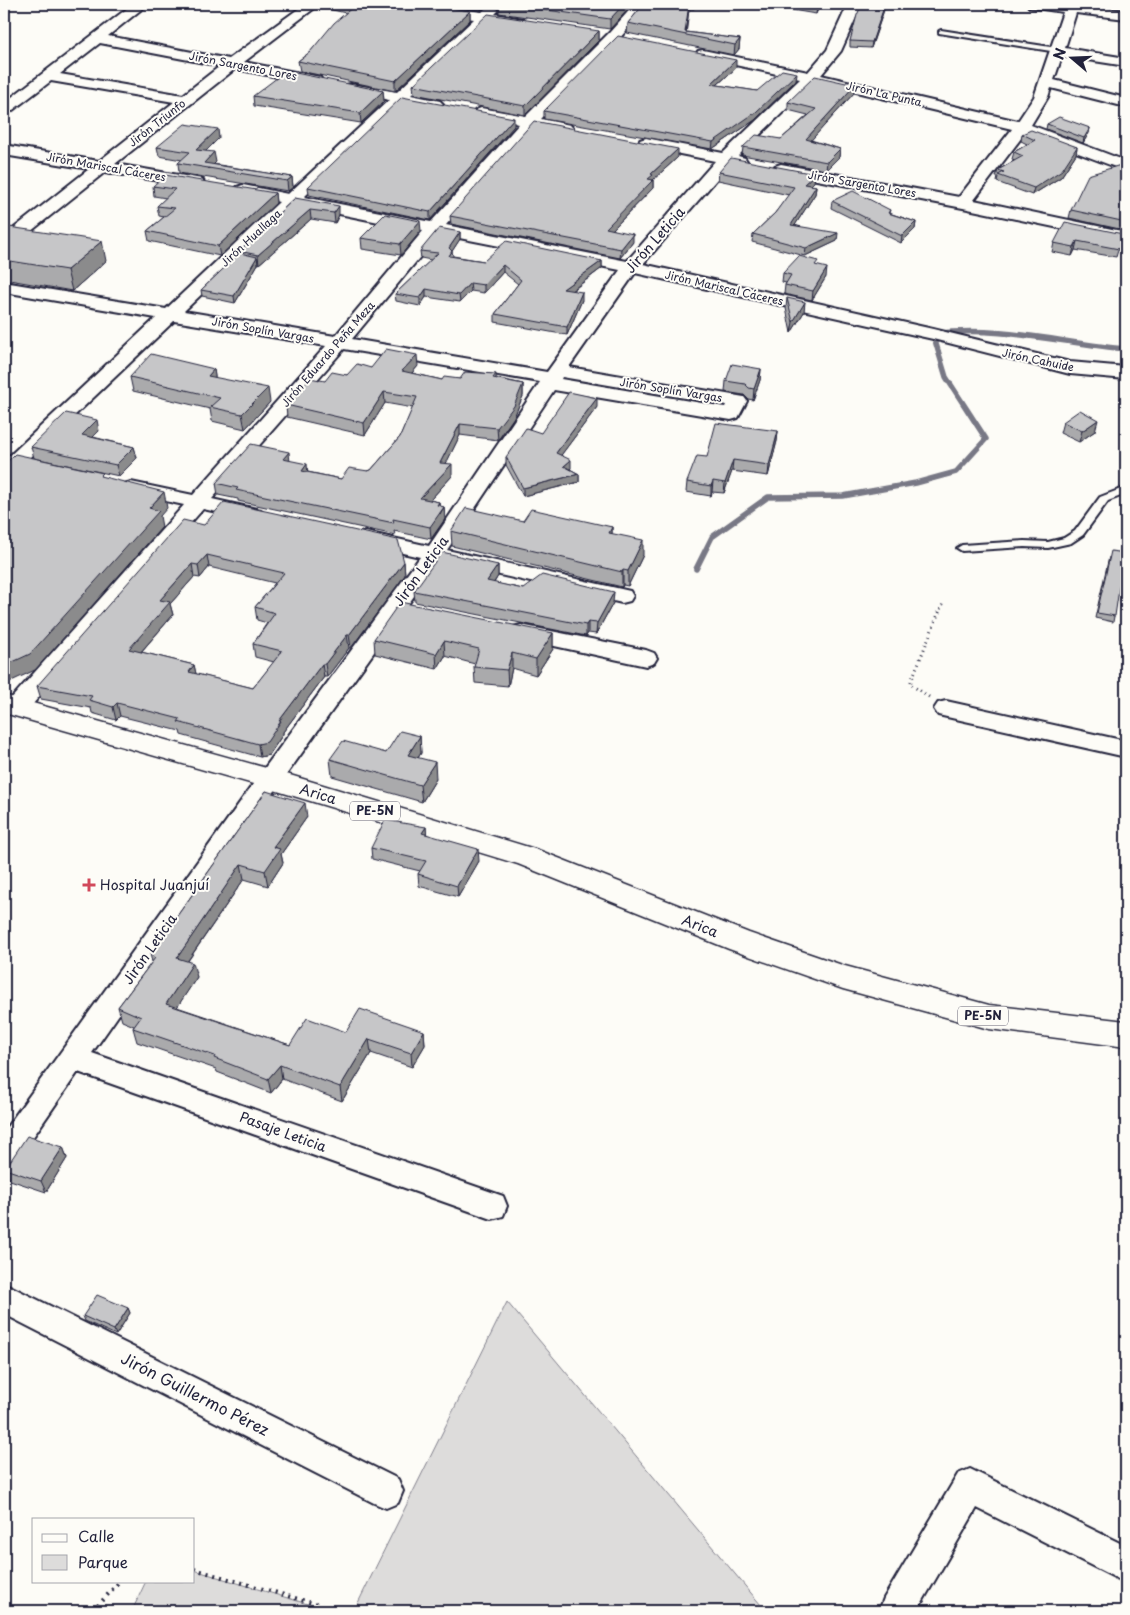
<svg xmlns="http://www.w3.org/2000/svg" width="1130" height="1615" font-family="'Playpen Sans',sans-serif">
<style>
.green{fill:#dddcdb;stroke:#807f8b}
.lines{fill:none;stroke-linecap:round;stroke-linejoin:round}
.stream{stroke:#787885;stroke-width:5.5}
.lane-casing{stroke:#22223b;stroke-width:4}
.street-casing{stroke:#22223b;stroke-width:4}
.highway-casing{stroke:#22223b;stroke-width:3}
.path-far2{stroke:#22223b;stroke-width:2.5;stroke-dasharray:1 3;stroke-linecap:butt}
.path-far1{stroke:#22223b;stroke-width:3;stroke-dasharray:1 4;stroke-linecap:butt}
.path{stroke:#22223b;stroke-width:4;stroke-dasharray:2 5;stroke-linecap:butt}
.lane{fill:#fdfcf7;fill-rule:evenodd}
.street{fill:#fdfcf7;fill-rule:evenodd}
.highway{fill:#fdfcf7;fill-rule:evenodd}
.wall{fill:#aaaaac;stroke:#22223b;fill-rule:evenodd}
.shaded-wall{fill:#8b8b8c;stroke:#22223b}
.building{fill:#c6c6c8;stroke:#22223b;fill-rule:evenodd}
.poi-dot{fill:#d1495b;stroke:#fdfcf7;stroke-width:2}
.labels{text-anchor:middle;stroke-width:4;stroke-linejoin:round;paint-order:stroke}
.far-street-label{font-size:11px;fill:#22223b;stroke:#fdfcf7}
.shield{fill:#fdfcf7;stroke:#646373;stroke-width:1}
.shield-label{font-size:12px;font-weight:bold;fill:#22223b}
.street-label{font-size:14px;fill:#22223b;stroke:#fdfcf7}
.poi-label{font-size:14px;fill:#22223b;stroke:#fdfcf7;text-anchor:start}
.near-street-label{font-size:16px;fill:#22223b;stroke:#fdfcf7}
</style>
<rect width="100%" height="100%" fill="#fdfcf7"/>
<filter id="ink" filterUnits="userSpaceOnUse"><feTurbulence type="fractalNoise" baseFrequency=".02" numOctaves="2"/><feDisplacementMap in="SourceGraphic" scale="10" xChannelSelector="R" yChannelSelector="G"/><feConvolveMatrix kernelMatrix="1 2 1 2 8 2 1 2 1" color-interpolation-filters="sRGB"/></filter>
<g filter="url(#ink)">
<path class="green" d="M 507,1302 L 766,1611 L 354,1611 Z
M 194,1570 L 331,1611 L 132,1611 L 146,1581 L 194,1581 Z"/>
<g class="lines">
<path class="stream" d="M 696,569 L 712,537 L 768,497 L 843,496 L 916,483 L 956,472 L 986,439 L 946,377 L 933,334 C 999,325 1061,343 1126,349"/>
<g class="lane-casing">
<path id="lane" d="M 941,30 L 1057,48 L 1061,50 L 1057,52 L 939,33 L 939,31 Z
M 1126,487 L 1126,494 L 1108,501 L 1083,535 L 1071,543 L 1048,548 L 1024,547 L 962,551 L 957,548 L 962,545 L 1024,541 L 1048,542 L 1064,538 L 1075,531 L 1100,497 Z"/>
</g>
<g class="street-casing">
<path id="street" d="M 133,4 L 148,4 L 108,36 L 229,59 L 305,4 L 320,4 L 244,62 L 315,76 L 320,77 L 322,80 L 320,83 L 315,84 L 235,69 L 115,164 L 202,179 L 204,182 L 202,185 L 196,187 L 105,172 L 10,248 L 4,249 L 4,236 L 89,169 L 4,155 L 4,145 L 99,161 L 174,102 L 51,81 L 9,113 L 4,114 L 4,103 ZM 100,43 L 220,66 L 183,95 L 60,74 Z
M 392,4 L 425,4 L 482,12 L 487,7 L 492,6 L 499,10 L 495,14 L 523,19 L 525,22 L 518,26 L 488,22 L 411,95 L 440,101 L 443,104 L 440,107 L 435,109 L 403,102 L 304,197 L 431,222 L 519,124 L 476,116 L 473,113 L 476,110 L 481,108 L 526,116 L 609,33 L 635,4 L 649,4 L 619,39 L 541,119 L 570,125 L 573,128 L 570,131 L 565,133 L 533,127 L 446,225 L 627,261 L 715,161 L 640,146 L 638,143 L 640,140 L 646,138 L 723,153 L 800,79 L 698,57 L 696,54 L 698,51 L 703,50 L 808,72 L 827,50 L 848,4 L 862,4 L 841,51 L 821,75 L 1018,121 L 1034,97 L 1063,12 L 1029,7 L 1027,4 L 1079,4 L 1126,11 L 1126,19 L 1076,13 L 1065,48 L 1126,58 L 1126,66 L 1062,56 L 1054,80 L 1126,98 L 1126,107 L 1051,88 L 1048,97 L 1031,125 L 1126,161 L 1126,171 L 1025,133 L 974,200 L 1126,232 L 1126,242 L 963,208 L 775,172 L 773,169 L 775,166 L 781,164 L 959,197 L 1012,129 L 814,82 L 738,156 L 745,158 L 747,161 L 745,164 L 739,166 L 730,164 L 643,264 L 933,329 L 1070,362 L 1126,367 L 1126,379 L 1070,374 L 933,339 L 635,273 L 569,367 L 744,397 L 747,401 L 738,418 L 731,420 L 554,390 L 447,550 L 630,591 L 633,596 L 630,601 L 622,603 L 439,561 L 279,785 L 92,1053 L 503,1196 L 507,1206 L 503,1216 L 492,1219 L 78,1072 L 15,1163 L 4,1167 L 4,1131 L 261,773 L 420,557 L 359,543 L 355,538 L 359,533 L 366,532 L 429,546 L 540,382 L 344,349 L 212,499 L 261,510 L 264,514 L 261,518 L 254,520 L 203,509 L 25,713 L 17,715 L 9,713 L 5,707 L 9,701 L 184,505 L 124,492 L 121,488 L 124,484 L 131,482 L 193,495 L 326,346 L 174,321 L 11,476 L 4,478 L 4,461 L 156,318 L 4,292 L 4,282 L 166,309 L 279,202 L 237,193 L 235,190 L 237,187 L 243,185 L 288,194 L 389,100 L 346,91 L 344,88 L 346,85 L 351,84 L 397,92 L 474,19 L 399,8 ZM 295,205 L 423,231 L 335,336 L 184,311 ZM 439,234 L 620,270 L 547,372 L 352,339 ZM 562,377 L 726,405 L 725,407 L 561,379 Z
M 521,625 L 646,650 L 654,653 L 657,658 L 654,663 L 646,666 L 513,637 L 510,632 L 513,627 Z
M 946,701 L 1126,741 L 1126,757 L 938,715 L 934,709 L 938,703 Z
M 4,1283 L 398,1479 L 403,1491 L 398,1503 L 386,1508 L 374,1503 L 4,1314 Z
M 970,1469 L 1126,1546 L 1126,1583 L 977,1508 L 917,1611 L 879,1611 L 884,1598 L 958,1474 Z"/>
</g>
<g class="highway-casing">
<path id="highway" d="M 4,695 L 270,769 L 538,850 L 749,933 L 845,966 L 989,1005 L 1126,1021 L 1126,1047 L 989,1029 L 843,989 L 729,949 L 518,864 L 264,787 L 4,713 Z"/>
</g>
<path class="path-far2" d="M 939,613 L 943,603"/>
<path class="path-far1" d="M 929,697 L 910,684 L 939,612"/>
<path class="path" d="M 194,1569 L 340,1611
M 93,1611 L 120,1581"/>
<use href="#lane" class="lane"/>
<use href="#street" class="street"/>
<use href="#highway" class="highway"/>
</g>
<path class="wall" d="M 319,4 L 423,4 L 470,11 L 470,20 L 395,91 L 300,71 L 298,61 L 310,52 L 346,13 L 319,7 Z
M 437,4 L 633,4 L 610,29 L 499,13 L 499,8 L 492,4 L 486,6 L 481,10 Z
M 644,4 L 696,4 L 694,9 L 689,9 L 686,32 L 740,39 L 739,49 L 734,55 L 627,33 L 628,23 Z
M 820,4 L 816,14 L 792,10 L 793,5 Z
M 862,4 L 886,4 L 871,48 L 850,47 L 850,41 Z
M 599,31 L 599,40 L 525,115 L 414,94 L 413,85 Z
M 736,68 L 717,85 L 757,91 L 796,80 L 755,120 L 712,149 L 544,119 L 544,111 Z
M 855,85 L 854,93 L 811,140 L 840,149 L 839,157 L 826,170 L 742,155 L 743,147 L 781,139 L 808,115 L 788,110 L 788,102 Z
M 383,91 L 384,101 L 361,123 L 254,106 L 253,96 Z
M 1047,124 L 1090,128 L 1089,133 L 1083,143 L 1046,129 Z
M 514,126 L 430,220 L 309,195 L 308,187 Z
M 1022,134 L 1077,147 L 1076,154 L 1061,177 L 1032,195 L 997,182 L 998,177 L 996,177 L 998,170 L 1015,160 L 1012,159 L 1014,152 L 1027,144 L 1021,141 Z
M 219,138 L 206,151 L 216,162 L 213,164 L 292,177 L 293,187 L 288,191 L 179,173 L 178,163 L 182,160 L 159,156 L 157,147 Z
M 678,157 L 653,180 L 653,188 L 613,229 L 633,242 L 620,258 L 451,224 L 450,216 Z
M 1126,165 L 1126,224 L 1124,230 L 1069,218 L 1071,210 Z
M 719,172 L 815,174 L 814,182 L 810,185 L 816,186 L 815,194 L 795,225 L 837,241 L 805,256 L 752,242 L 753,234 L 775,213 L 789,195 L 718,180 Z
M 153,186 L 275,193 L 276,203 L 220,256 L 149,241 L 147,231 L 164,217 L 159,216 L 157,206 L 166,198 L 154,196 Z
M 295,198 L 339,215 L 335,223 L 311,219 L 259,264 L 258,264 L 235,303 L 202,296 L 201,290 L 240,253 L 239,251 Z
M 832,201 L 890,210 L 889,213 L 916,222 L 915,229 L 901,243 L 831,208 Z
M 4,229 L 106,261 L 72,291 L 4,279 Z
M 421,231 L 401,255 L 362,249 L 361,238 Z
M 460,232 L 460,239 L 452,251 L 453,256 L 484,261 L 602,261 L 602,268 L 572,291 L 582,300 L 567,335 L 495,322 L 495,314 L 518,284 L 503,272 L 484,293 L 471,291 L 460,302 L 426,297 L 420,306 L 396,301 L 395,294 L 431,260 L 421,258 L 420,251 Z
M 1123,234 L 1116,257 L 1075,250 L 1072,256 L 1052,252 L 1054,243 Z
M 818,266 L 826,277 L 812,300 L 784,294 L 785,285 L 786,283 L 782,282 L 783,273 Z
M 787,298 L 804,312 L 791,333 L 786,308 Z
M 418,366 L 412,373 L 442,380 L 460,379 L 496,374 L 496,378 L 523,384 L 523,396 L 514,417 L 498,440 L 460,435 L 446,463 L 452,476 L 430,500 L 439,502 L 439,506 L 444,507 L 445,519 L 431,539 L 394,531 L 395,535 L 238,501 L 238,499 L 218,495 L 216,483 L 290,461 L 308,472 L 341,479 L 371,470 L 400,437 L 413,408 L 385,403 L 365,435 L 287,417 L 286,405 L 325,381 L 371,368 Z
M 214,369 L 215,378 L 270,402 L 245,429 L 212,421 L 210,409 L 133,391 L 130,377 Z
M 761,369 L 760,380 L 753,400 L 748,399 L 744,395 L 725,392 L 726,381 Z
M 597,407 L 561,455 L 571,468 L 570,469 L 579,474 L 579,482 L 523,496 L 506,465 L 506,457 L 541,433 Z
M 1063,422 L 1095,431 L 1079,442 L 1060,433 Z
M 99,431 L 93,437 L 134,447 L 137,458 L 119,476 L 34,458 L 31,447 Z
M 778,431 L 777,441 L 768,476 L 732,471 L 724,493 L 712,492 L 711,496 L 686,492 L 687,482 L 707,457 Z
M 523,521 L 612,527 L 612,534 L 643,555 L 628,586 L 623,585 L 622,587 L 452,546 L 451,531 Z
M 204,525 L 404,562 L 405,575 L 351,648 L 349,648 L 327,677 L 324,677 L 283,732 L 283,734 L 269,755 L 260,757 L 181,735 L 180,731 L 120,716 L 116,720 L 92,713 L 91,708 L 41,699 L 37,686 ZM 209,567 L 275,583 L 255,607 L 257,620 L 267,623 L 253,644 L 255,657 L 274,662 L 253,688 L 196,674 L 194,665 L 141,652 L 173,615 L 170,604 L 194,577 L 200,578 Z
M 1109,557 L 1126,583 L 1125,589 L 1119,588 L 1113,622 L 1095,618 Z
M 498,565 L 498,576 L 494,583 L 523,589 L 613,603 L 596,634 L 588,633 L 586,636 L 415,602 L 414,591 Z
M 553,633 L 553,649 L 536,675 L 512,668 L 508,686 L 475,683 L 474,667 L 475,664 L 445,656 L 437,669 L 375,654 L 374,639 Z
M 420,736 L 421,753 L 418,758 L 436,779 L 422,802 L 332,776 L 330,759 L 386,753 Z
M 266,791 L 307,817 L 281,854 L 283,863 L 268,886 L 244,879 L 188,961 L 197,977 L 177,1007 L 290,1045 L 346,1032 L 424,1031 L 425,1045 L 412,1067 L 371,1053 L 342,1101 L 282,1079 L 271,1093 L 217,1072 L 216,1069 L 137,1042 L 133,1028 L 134,1026 L 122,1021 L 118,1007 L 152,962 L 150,954 Z
M 426,827 L 426,834 L 479,861 L 458,897 L 419,886 L 418,874 L 420,871 L 372,859 L 371,848 Z
M 63,1147 L 67,1158 L 46,1192 L 10,1180 L 5,1169 Z
M 128,1308 L 130,1313 L 116,1335 L 85,1321 L 83,1316 Z"/>
<path class="shaded-wall" d="M 481,4 L 492,4 L 486,6 L 481,10 Z
M 624,4 L 633,4 L 610,29 L 610,19 Z
M 689,4 L 689,9 L 686,35 L 685,35 Z
M 818,4 L 820,4 L 816,14 L 817,8 Z
M 885,4 L 886,4 L 871,48 L 872,42 Z
M 470,11 L 470,20 L 395,91 L 395,81 Z
M 599,31 L 599,40 L 525,115 L 525,106 Z
M 740,39 L 739,49 L 734,55 L 735,45 Z
M 736,60 L 736,68 L 710,91 L 711,84 Z
M 797,73 L 796,80 L 755,120 L 712,149 L 713,142 Z
M 855,85 L 854,93 L 805,147 L 806,139 Z
M 383,91 L 384,101 L 361,123 L 360,113 Z
M 514,118 L 514,126 L 430,220 L 430,212 Z
M 1090,128 L 1089,133 L 1083,143 L 1084,138 Z
M 218,129 L 219,138 L 198,159 L 196,150 Z
M 1077,147 L 1076,154 L 1061,177 L 1032,195 L 1034,188 Z
M 678,149 L 678,157 L 653,180 L 653,188 L 606,236 L 606,228 L 651,174 Z
M 840,149 L 839,157 L 826,170 L 827,162 Z
M 214,152 L 216,162 L 209,169 L 204,163 Z
M 815,174 L 814,182 L 803,193 L 804,184 Z
M 292,177 L 293,187 L 288,191 L 287,181 Z
M 816,186 L 815,194 L 790,233 L 791,225 Z
M 275,193 L 276,203 L 220,256 L 218,246 Z
M 339,206 L 339,215 L 335,223 L 334,213 Z
M 310,210 L 311,219 L 259,264 L 258,255 Z
M 420,221 L 421,231 L 401,255 L 400,244 Z
M 916,222 L 915,229 L 901,243 L 902,236 Z
M 460,232 L 460,239 L 449,256 L 449,248 Z
M 838,233 L 837,241 L 805,256 L 806,248 Z
M 633,234 L 633,242 L 620,258 L 621,249 Z
M 102,241 L 106,261 L 72,291 L 67,270 Z
M 1077,241 L 1075,250 L 1072,256 L 1074,247 Z
M 257,257 L 258,264 L 235,303 L 234,296 Z
M 602,261 L 602,268 L 563,297 L 563,289 Z
M 503,265 L 503,272 L 484,293 L 484,285 Z
M 827,268 L 826,277 L 812,300 L 813,291 Z
M 470,283 L 471,291 L 460,302 L 459,295 Z
M 426,289 L 426,297 L 420,306 L 420,298 Z
M 582,292 L 582,300 L 567,335 L 567,327 Z
M 805,302 L 804,312 L 791,333 L 793,322 Z
M 417,355 L 418,366 L 403,383 L 402,371 Z
M 214,369 L 216,383 L 208,376 Z
M 761,369 L 760,380 L 753,400 L 754,389 Z
M 523,384 L 523,396 L 514,417 L 498,440 L 497,428 Z
M 268,388 L 270,402 L 245,429 L 242,414 Z
M 384,392 L 385,403 L 365,435 L 364,423 Z
M 597,398 L 597,407 L 556,462 L 556,453 Z
M 97,420 L 99,431 L 84,446 L 82,435 Z
M 1098,420 L 1095,431 L 1079,442 L 1082,431 Z
M 460,424 L 460,435 L 441,474 L 440,463 Z
M 778,431 L 777,441 L 768,476 L 769,465 Z
M 134,447 L 137,458 L 119,476 L 116,465 Z
M 289,452 L 290,463 L 283,459 Z
M 571,460 L 571,468 L 564,475 L 564,466 Z
M 733,460 L 732,471 L 724,493 L 725,483 Z
M 307,464 L 308,476 L 302,471 Z
M 452,464 L 452,476 L 421,510 L 420,498 Z
M 579,474 L 579,482 L 523,496 L 523,488 Z
M 713,481 L 712,492 L 711,496 L 711,486 Z
M 164,492 L 167,508 L 160,516 L 162,527 L 35,670 L 5,684 L 4,679 L 4,666 Z
M 439,502 L 440,514 L 444,507 L 445,519 L 431,539 L 430,527 L 437,505 Z
M 612,527 L 612,542 L 609,533 Z
M 643,540 L 643,555 L 628,586 L 628,571 Z
M 207,555 L 209,567 L 200,578 L 198,565 Z
M 404,562 L 405,575 L 351,648 L 349,635 Z
M 192,564 L 194,577 L 170,604 L 173,615 L 132,662 L 129,649 L 160,600 Z
M 498,565 L 498,576 L 488,592 L 487,581 Z
M 623,570 L 623,585 L 622,587 L 622,572 Z
M 614,592 L 613,603 L 596,634 L 597,623 Z
M 588,622 L 588,633 L 586,636 L 586,625 Z
M 553,633 L 553,649 L 536,675 L 536,659 Z
M 347,635 L 349,648 L 327,677 L 325,664 Z
M 444,641 L 445,656 L 437,669 L 436,654 Z
M 512,653 L 512,668 L 508,686 L 507,670 Z
M 322,664 L 324,677 L 283,732 L 283,734 L 269,755 L 260,757 L 258,744 L 279,721 Z
M 194,665 L 197,678 L 189,672 Z
M 117,703 L 120,716 L 116,720 L 113,707 Z
M 420,736 L 421,753 L 409,772 L 408,755 Z
M 435,762 L 436,779 L 422,802 L 420,785 Z
M 305,803 L 307,817 L 281,854 L 283,863 L 268,886 L 265,871 L 273,847 Z
M 426,827 L 427,838 L 422,833 Z
M 478,849 L 479,861 L 458,897 L 457,886 Z
M 241,864 L 244,879 L 180,972 L 177,958 Z
M 193,963 L 197,977 L 170,1018 L 166,1004 Z
M 424,1031 L 425,1045 L 412,1067 L 411,1053 Z
M 369,1039 L 371,1053 L 342,1101 L 340,1087 Z
M 280,1065 L 282,1079 L 271,1093 L 268,1079 Z
M 63,1147 L 67,1158 L 46,1192 L 41,1181 Z
M 128,1308 L 130,1313 L 116,1335 L 114,1330 Z"/>
<path class="building" d="M 346,4 L 423,4 L 470,11 L 395,81 L 298,61 L 310,52 L 334,23 L 354,6 Z
M 504,4 L 624,4 L 610,19 Z
M 644,4 L 689,4 L 685,32 L 740,39 L 735,45 L 628,23 Z
M 794,4 L 818,4 L 817,8 L 793,5 Z
M 862,4 L 885,4 L 872,42 L 850,41 L 857,15 Z
M 488,14 L 599,31 L 525,106 L 413,85 Z
M 618,36 L 736,60 L 711,84 L 757,91 L 782,70 L 797,73 L 756,112 L 713,142 L 544,111 Z
M 286,71 L 383,91 L 360,113 L 253,96 Z
M 815,76 L 855,85 L 806,139 L 840,149 L 827,162 L 743,147 L 756,135 L 781,139 L 816,109 L 788,102 Z
M 402,97 L 514,118 L 430,212 L 308,187 Z
M 1059,117 L 1090,128 L 1084,138 L 1047,124 Z
M 534,121 L 678,149 L 651,174 L 653,175 L 648,179 L 653,180 L 606,228 L 633,234 L 621,249 L 450,216 Z
M 185,124 L 218,129 L 196,150 L 214,152 L 204,163 L 292,177 L 287,181 L 178,163 L 190,152 L 157,147 Z
M 1031,130 L 1077,147 L 1062,170 L 1034,188 L 998,175 L 1004,172 L 998,170 L 1023,156 L 1014,152 L 1035,140 L 1022,134 Z
M 731,158 L 815,174 L 804,184 L 816,186 L 791,225 L 838,233 L 806,248 L 753,234 L 775,213 L 794,187 L 719,172 Z
M 1124,164 L 1126,165 L 1126,222 L 1071,210 L 1088,175 Z
M 165,175 L 275,193 L 218,246 L 147,231 L 175,208 L 157,206 L 175,189 L 153,186 Z
M 853,191 L 890,210 L 888,213 L 916,222 L 902,236 L 832,201 Z
M 295,198 L 339,206 L 334,213 L 310,210 L 258,255 L 239,251 Z
M 385,214 L 420,221 L 400,244 L 361,238 Z
M 1065,222 L 1123,234 L 1119,249 L 1077,241 L 1074,247 L 1054,243 Z
M 9,227 L 102,241 L 67,270 L 4,260 L 4,229 Z
M 439,228 L 460,232 L 449,248 L 452,251 L 449,256 L 484,261 L 506,241 L 602,261 L 563,289 L 582,292 L 567,327 L 495,314 L 521,280 L 503,265 L 484,285 L 470,283 L 459,295 L 426,289 L 420,298 L 395,294 L 438,253 L 420,251 Z
M 240,253 L 257,257 L 234,296 L 201,290 Z
M 799,256 L 818,261 L 815,265 L 827,268 L 813,291 L 785,285 L 791,275 L 783,273 Z
M 787,298 L 805,302 L 793,322 Z
M 386,349 L 417,355 L 402,371 L 442,380 L 444,377 L 460,379 L 465,372 L 496,374 L 493,378 L 523,384 L 514,406 L 497,428 L 460,424 L 440,463 L 452,464 L 420,498 L 439,502 L 437,505 L 444,507 L 430,527 L 393,519 L 394,523 L 236,490 L 238,488 L 216,483 L 251,444 L 289,452 L 283,459 L 307,464 L 302,471 L 341,479 L 349,468 L 368,471 L 371,470 L 400,437 L 417,397 L 384,392 L 364,423 L 286,405 L 310,378 L 325,381 L 332,372 L 347,375 L 357,364 L 371,368 Z
M 151,354 L 214,369 L 208,376 L 268,388 L 242,414 L 210,407 L 220,398 L 130,377 Z
M 732,364 L 761,369 L 754,389 L 749,388 L 745,384 L 726,381 Z
M 569,392 L 597,398 L 556,453 L 571,460 L 564,466 L 579,474 L 523,488 L 506,457 L 526,428 L 541,433 Z
M 1080,410 L 1098,420 L 1082,431 L 1063,422 Z
M 66,413 L 97,420 L 82,435 L 134,447 L 116,465 L 31,447 Z
M 716,423 L 778,431 L 769,465 L 733,460 L 725,483 L 713,481 L 711,486 L 687,482 L 697,456 L 707,457 Z
M 15,454 L 103,473 L 100,476 L 164,492 L 149,508 L 159,511 L 30,654 L 4,666 L 4,463 L 7,462 Z
M 224,502 L 398,540 L 404,562 L 349,635 L 347,635 L 325,664 L 322,664 L 279,721 L 281,721 L 267,742 L 258,744 L 178,722 L 180,719 L 117,703 L 113,707 L 89,700 L 92,696 L 37,686 L 183,520 L 204,525 ZM 207,555 L 284,573 L 255,607 L 275,613 L 253,644 L 282,651 L 253,688 L 189,672 L 194,665 L 129,649 L 170,602 L 160,600 L 192,564 L 198,565 Z
M 466,508 L 523,521 L 531,509 L 612,527 L 609,533 L 643,540 L 628,571 L 623,570 L 622,572 L 451,531 Z
M 1111,551 L 1126,553 L 1126,583 L 1120,582 L 1115,616 L 1097,613 Z
M 442,552 L 498,565 L 487,581 L 523,589 L 542,575 L 614,592 L 597,623 L 588,622 L 586,625 L 414,591 Z
M 400,602 L 553,633 L 536,659 L 512,653 L 507,670 L 474,667 L 479,649 L 444,641 L 436,654 L 374,639 Z
M 400,731 L 420,736 L 408,755 L 435,762 L 420,785 L 330,759 L 343,741 L 386,753 Z
M 266,791 L 305,803 L 273,847 L 280,849 L 265,871 L 241,864 L 177,958 L 193,963 L 166,1004 L 290,1045 L 307,1018 L 346,1032 L 360,1009 L 424,1031 L 411,1053 L 369,1039 L 340,1087 L 280,1065 L 268,1079 L 214,1058 L 215,1056 L 133,1028 L 141,1017 L 118,1007 L 155,958 L 150,954 Z
M 385,820 L 426,827 L 422,833 L 478,849 L 457,886 L 418,874 L 426,861 L 371,848 Z
M 27,1136 L 63,1147 L 41,1181 L 5,1169 Z
M 97,1295 L 128,1308 L 114,1330 L 83,1316 Z"/>
</g>
<path class="poi-dot" d="M86.5 877.5h5v5h5v5h-5v5h-5v-5h-5v-5h5z"/>
<g class="labels">
<g class="far-street-label">
<text transform="translate(243 66) rotate(11)" y="4">Jirón Sargento Lores</text>
<text transform="translate(884 94) rotate(13)" y="4">Jirón La Punta</text>
<text transform="translate(157 123) rotate(-38)" y="4">Jirón Triunfo</text>
<text transform="translate(106 167) rotate(10)" y="4">Jirón Mariscal Cáceres</text>
<text transform="translate(862 184) rotate(10)" y="4">Jirón Sargento Lores</text>
<text transform="translate(251 238) rotate(-43)" y="4">Jirón Huallaga</text>
<text transform="translate(724 288) rotate(13)" y="4">Jirón Mariscal Cáceres</text>
<text transform="translate(263 330) rotate(10)" y="4">Jirón Soplín Vargas</text>
<text transform="translate(328 354) rotate(-49)" y="4">Jirón Eduardo Peña Meza</text>
<text transform="translate(1038 360) rotate(12)" y="4">Jirón Cahuide</text>
<text transform="translate(671 390) rotate(9)" y="4">Jirón Soplín Vargas</text>
</g>
<g class="shield">
<rect x="350" y="801.5" width="50" height="19" rx="4"/>
<rect x="958" y="1006.5" width="50" height="19" rx="4"/>
</g>
<g class="shield-label">
<text x="375" y="815">PE-5N</text>
<text x="983" y="1020">PE-5N</text>
</g>
<g class="street-label">
<text transform="translate(655 240) rotate(-49)" y="5">Jirón Leticia</text>
<text transform="translate(421 571) rotate(-54)" y="5">Jirón Leticia</text>
<text transform="translate(318 794) rotate(17)" y="5">Arica</text>
<text transform="translate(700 926) rotate(22)" y="5">Arica</text>
<text transform="translate(150 949) rotate(-55)" y="5">Jirón Leticia</text>
<text transform="translate(283 1132) rotate(20)" y="5">Pasaje Leticia</text>
</g>
<g class="poi-label">
<text x="100" y="890">Hospital Juanjuí</text>
</g>
<g class="near-street-label">
<text transform="translate(195 1394) rotate(27)" y="6">Jirón Guillermo Pérez</text>
</g>
</g>
<rect width="1130" height="1615" fill="none" stroke="#fdfcf7" stroke-width="20"/>
<rect x="10" y="10" width="1110" height="1595" fill="none" stroke="#22223b" stroke-width="2" filter="url(#ink)"/>
<rect x="32" y="1518" width="162" height="65" fill="#fdfcf7" stroke="#a5a5ac"/>
<rect x="42" y="1534" width="25" height="8" fill="#fdfcf7" stroke="#a5a5ac"/>
<text x="78" y="1542" font-size="15" fill="#22223b">Calle</text>
<rect x="42" y="1555" width="25" height="15" fill="#dddcdb" stroke="#a5a5ac"/>
<text x="78" y="1568" font-size="15" fill="#22223b">Parque</text>
<g transform="translate(1072 58) rotate(289)" stroke="#fdfcf7" stroke-width="4" paint-order="stroke">
<path d="M0-4L9 19L0 12L-9 19Z" fill="#22223b"/>
<text y="-8" font-size="14" font-weight="bold" text-anchor="middle" fill="#22223b">N</text>
</g>
</svg>
